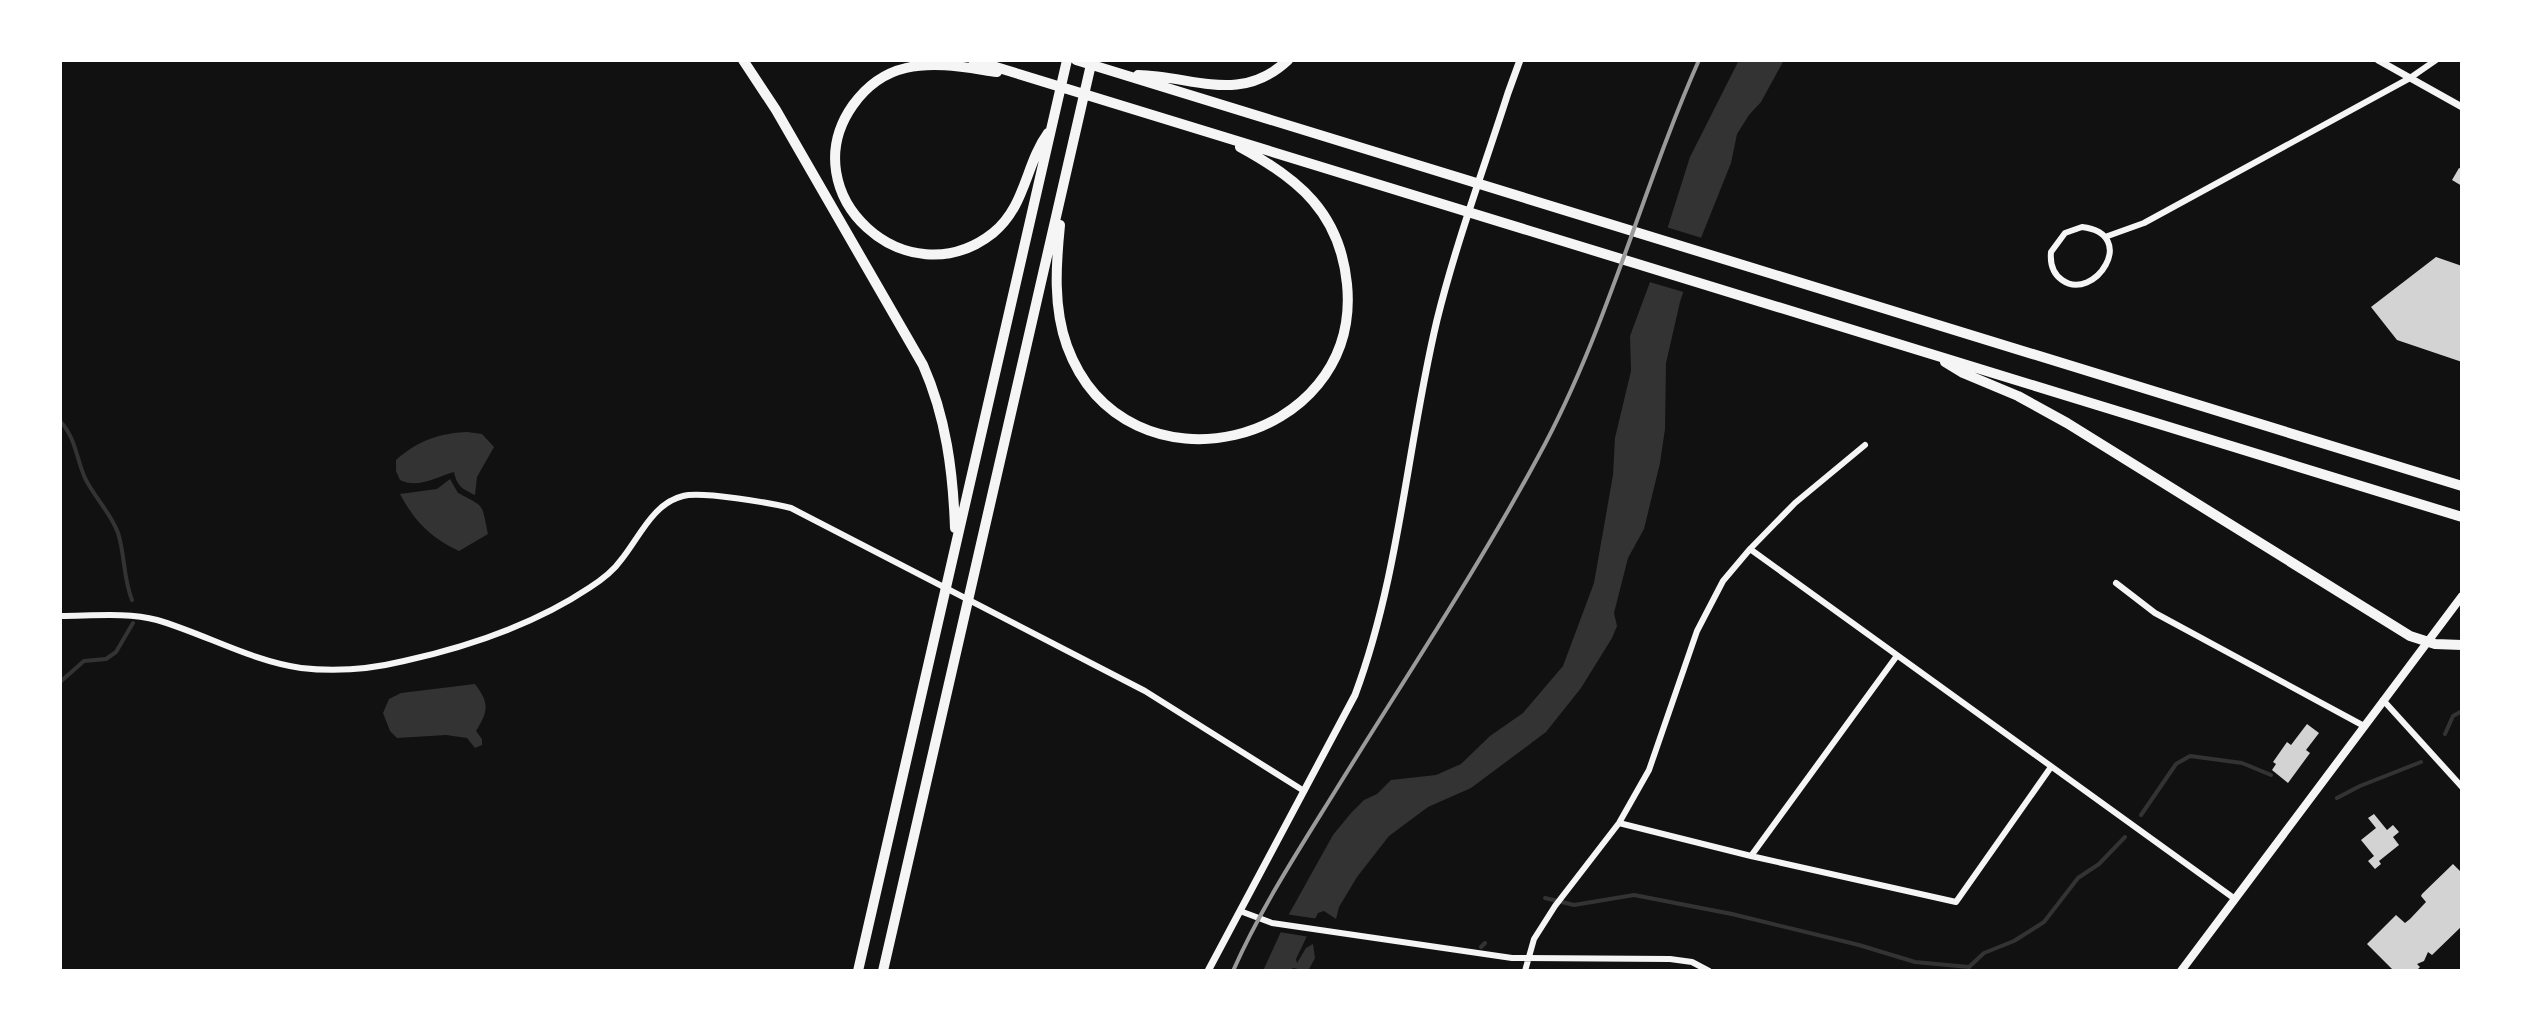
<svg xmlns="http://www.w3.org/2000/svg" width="2522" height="1031" font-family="'Alegreya Sans',sans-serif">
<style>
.water{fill:#333}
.pier{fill:#111}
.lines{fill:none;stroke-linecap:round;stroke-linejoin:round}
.stream{stroke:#333;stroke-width:4}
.building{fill:#d3d3d3}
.minor{stroke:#f5f5f5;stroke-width:6}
.tertiary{stroke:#f5f5f5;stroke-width:7}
.secondary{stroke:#f5f5f5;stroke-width:8}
.motorway{stroke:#f5f5f5;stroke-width:10}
.rail{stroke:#9a9a9a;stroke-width:4}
</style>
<rect width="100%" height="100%" fill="#111"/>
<path class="water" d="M 1739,60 L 1784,60 L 1761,102 L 1749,115 L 1737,134 L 1731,163 L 1701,238 L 1680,302 L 1666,363 L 1665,429 L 1660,463 L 1644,529 L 1628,558 L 1614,613 L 1617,626 L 1612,638 L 1581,688 L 1546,732 L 1471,788 L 1428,807 L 1389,836 L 1357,877 L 1339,907 L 1336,919 L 1324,911 L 1318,913 L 1296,959 L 1297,963 L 1306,948 L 1313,944 L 1315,958 L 1308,971 L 1293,968 L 1289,971 L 1263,971 L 1289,914 L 1333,835 L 1351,813 L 1364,800 L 1377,794 L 1391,780 L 1436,775 L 1461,764 L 1490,736 L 1523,713 L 1563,666 L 1594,583 L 1613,475 L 1615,438 L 1631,371 L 1630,336 L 1653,274 L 1690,157 Z
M 467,432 L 482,434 L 494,447 L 477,477 L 475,495 C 462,489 457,486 454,472 C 436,477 418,489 400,480 L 396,471 L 396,460 C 417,441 440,433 467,432 Z
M 450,479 L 458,493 C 486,508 481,502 488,534 L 459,551 C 430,537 415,522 400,494 L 437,489 Z
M 475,684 C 490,704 488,711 476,731 L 482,739 L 482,745 L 475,748 L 467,738 L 446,735 L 397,738 L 390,731 L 383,713 L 389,699 L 401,693 Z"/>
<path class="pier" d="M 1663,226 L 1705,239 L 1687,293 L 1646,281 Z
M 1285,914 L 1319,919 L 1310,937 L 1279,932 Z"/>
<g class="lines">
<path class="stream" d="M 60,421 C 76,438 76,458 85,478 C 94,497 111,513 118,533 C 125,554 123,578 132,600
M 60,682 L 84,661 L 106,659 L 116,652 L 133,623
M 2445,734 L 2453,716 L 2462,711
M 2337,798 L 2360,786 L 2421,762
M 2141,815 L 2176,764 L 2190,756 L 2242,763 L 2271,775
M 1545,898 L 1574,905 L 1634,895 L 1732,914 L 1859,945 L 1915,962 L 1969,967 L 1984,953 L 2014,941 L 2044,922 L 2078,878 L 2099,864 L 2125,837
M 1481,947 L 1485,943"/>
</g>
<path class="building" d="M 2459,168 L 2462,169 L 2462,186 L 2452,180 Z
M 2436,257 L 2462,266 L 2462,362 L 2397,340 L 2371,307 Z
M 2307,724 L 2319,733 L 2306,750 L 2310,753 L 2288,783 L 2272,770 L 2276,764 L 2273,762 L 2287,742 L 2291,745 Z
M 2374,814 L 2387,830 L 2393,825 L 2399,832 L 2393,837 L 2399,845 L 2379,861 L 2381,864 L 2375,869 L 2368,861 L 2374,856 L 2361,840 L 2376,828 L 2368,818 Z
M 2453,864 L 2460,871 L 2462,869 L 2462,926 L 2432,955 L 2428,952 L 2424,961 L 2417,964 L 2420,967 L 2416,971 L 2394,971 L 2367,944 L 2396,915 L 2405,923 L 2410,919 L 2426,902 L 2421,896 L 2422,894 Z"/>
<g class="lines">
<path class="minor" d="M 2082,227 C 2140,234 2094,303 2062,280 C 2052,273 2050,263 2051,252 L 2065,233 Z
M 2105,237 L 2144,223 L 2410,78 L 2436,60
M 1750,549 L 2235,899
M 2116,583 L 2155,613 L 2364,726
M 60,616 C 91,616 127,612 157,620 C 205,634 251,661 301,668 C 335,672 371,669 404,661 C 467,647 535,624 589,588 C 600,581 614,570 621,560 C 639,538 653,503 683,496 C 701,491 771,503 791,508 L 1145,691 L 1304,791
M 2383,700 L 2462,787
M 1619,823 L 1751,856 L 1956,902 L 2051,767
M 1751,856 L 1896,657
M 1240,911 L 1272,923 L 1512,958 L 1670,959 L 1692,962 L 1709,971
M 1525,971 L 1534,939 L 1555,906 L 1619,823 L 1649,770 L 1697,631 L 1723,581 L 1750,549 L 1795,503 L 1865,445"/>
<path class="tertiary" d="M 2378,60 L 2462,107
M 1208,971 L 1355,695 C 1400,574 1407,445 1437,320 C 1456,243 1484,168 1508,93 L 1520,60"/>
<path class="secondary" d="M 2181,971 L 2462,596"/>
<path class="motorway" d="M 743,60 L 776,110 L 923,365 C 946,417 953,471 955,528
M 973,60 L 2462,517
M 1076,60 L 2462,486
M 997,72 C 968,68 936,61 906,68 C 884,73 866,87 853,105 C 790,194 907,301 993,233 C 1026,206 1025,165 1048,133
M 1138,75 C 1194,76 1240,105 1288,60
M 1060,225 C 1056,265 1053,307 1067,346 C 1125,504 1363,446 1347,284 C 1340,213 1299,179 1240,147
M 1945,362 L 1963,373 L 2018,396 L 2067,423 L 2410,636 L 2435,644 L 2462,645
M 858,971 L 1067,60
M 883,971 L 1092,60"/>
<path class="rail" d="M 1233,971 C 1261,908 1298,851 1334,793 C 1403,681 1476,572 1538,457 C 1607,331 1641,191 1699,60"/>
</g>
<rect width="2522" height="1031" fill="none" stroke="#ffffff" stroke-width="124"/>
</svg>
